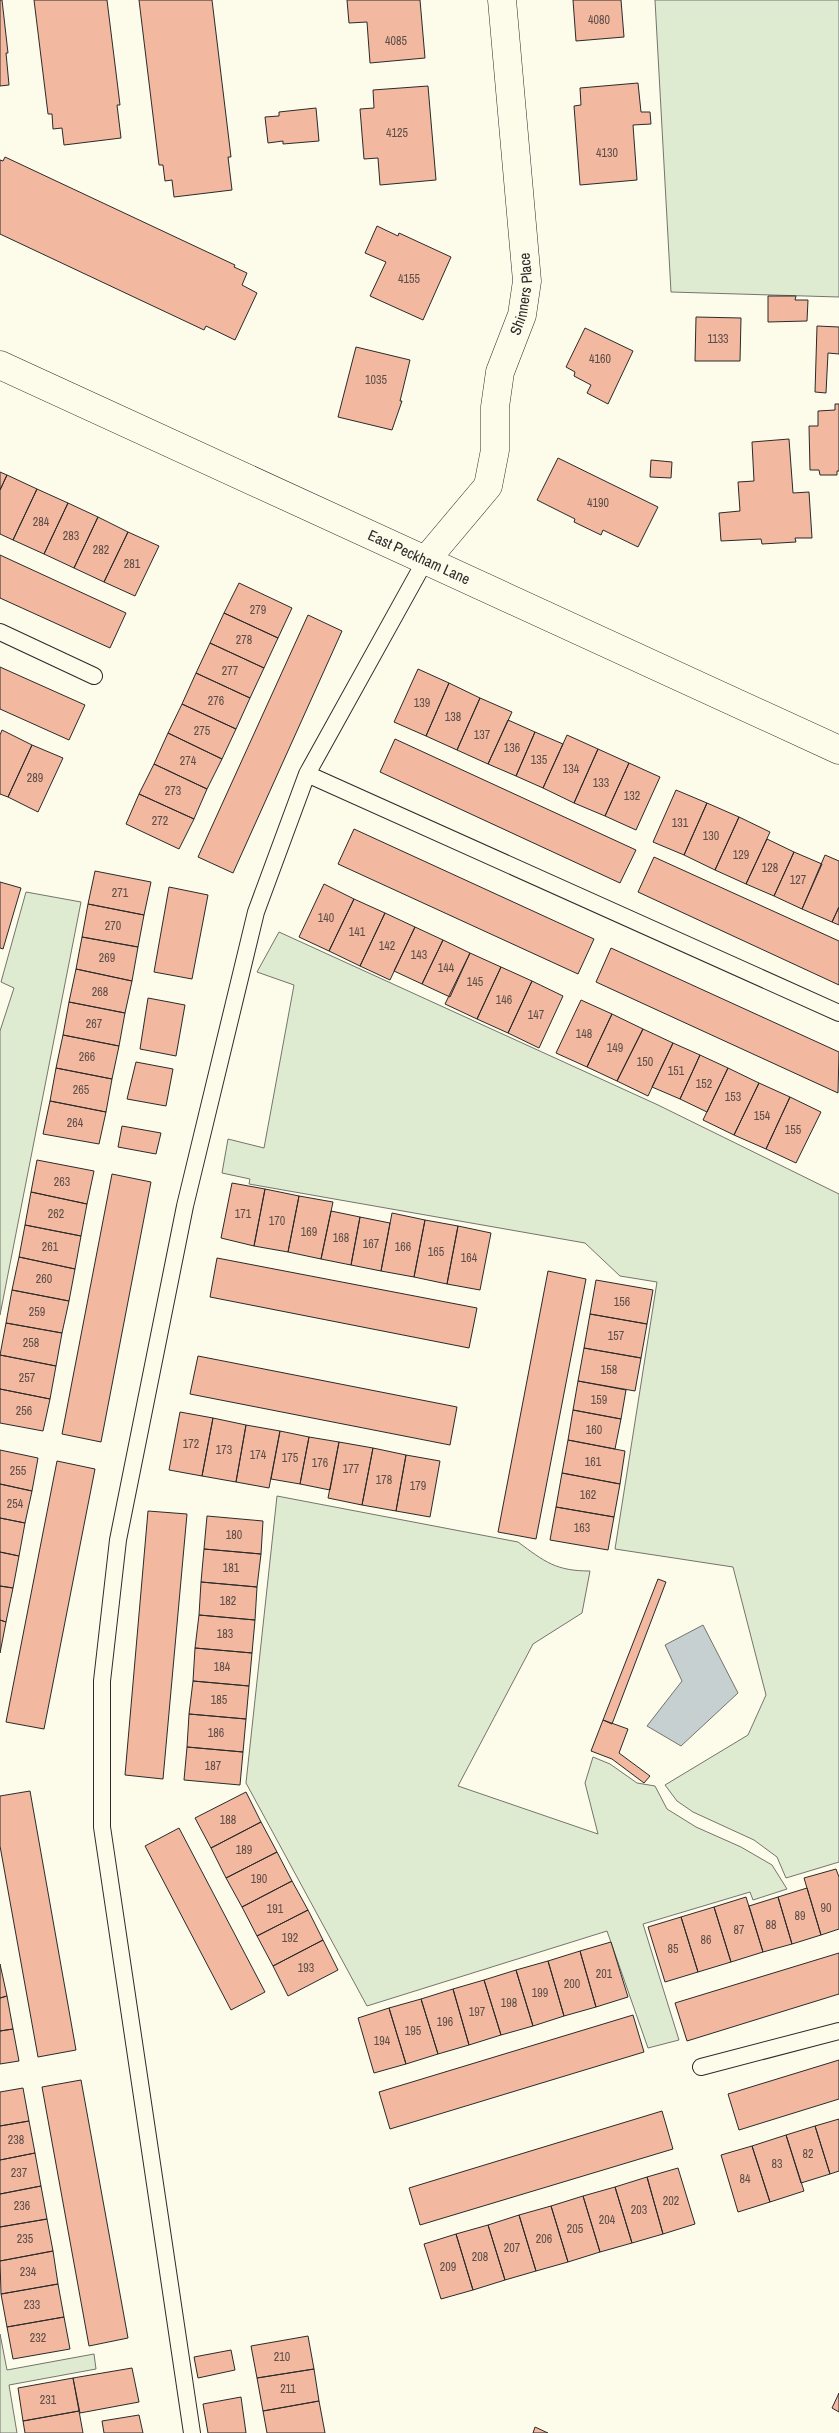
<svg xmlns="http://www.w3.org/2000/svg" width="839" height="2433" font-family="'Archivo Narrow',sans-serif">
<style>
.green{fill:#deebd1;stroke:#74746e}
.water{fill:#c7d0d0;stroke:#74746e}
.building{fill:#f2b8a0;stroke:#2b2b2b}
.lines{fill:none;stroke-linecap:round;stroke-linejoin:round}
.service-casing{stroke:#2b2b2b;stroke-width:18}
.minor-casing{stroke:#2b2b2b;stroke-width:29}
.tertiary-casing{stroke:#2b2b2b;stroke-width:29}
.service{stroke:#fdfbea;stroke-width:16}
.minor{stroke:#fdfbea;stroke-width:28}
.tertiary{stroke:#fdfbea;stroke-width:28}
.labels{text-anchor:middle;stroke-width:4;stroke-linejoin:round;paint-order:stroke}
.number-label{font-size:12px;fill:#5d4e48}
.street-label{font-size:15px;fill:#2b2b2b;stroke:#fdfbea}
</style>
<rect width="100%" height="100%" fill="#fdfbea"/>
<path class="green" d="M 655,0 L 839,0 L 839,297 L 671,292 Z
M 26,892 L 81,902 L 0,1315 L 0,1031 L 14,988 L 1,982 Z
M 279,932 L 658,1105 L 839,1194 L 839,1862 L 786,1878 L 777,1857 L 754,1840 L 693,1812 L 677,1801 L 665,1785 L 748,1735 L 766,1695 L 733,1567 L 615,1549 L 657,1282 L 620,1276 L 585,1243 L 249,1184 L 250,1179 L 222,1173 L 228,1139 L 264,1148 L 294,985 L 257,972 Z
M 277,1496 L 518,1542 C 545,1562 556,1571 590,1571 L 582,1613 L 533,1644 L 458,1786 L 598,1834 L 585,1783 L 593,1757 L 610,1764 L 637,1783 L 655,1786 L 667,1809 L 696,1827 L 741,1847 L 772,1865 L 787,1889 L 753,1900 L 750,1892 L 643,1924 L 679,2040 L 648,2048 L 607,1931 L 367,2006 L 246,1783 Z
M 0,2334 L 7,2370 L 94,2354 L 96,2369 L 9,2385 L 17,2433 L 0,2433 Z"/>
<path class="water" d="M 703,1625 L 738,1693 L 681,1746 L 647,1726 L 682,1681 L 665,1645 Z"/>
<path class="building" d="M 0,0 L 2,0 L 8,53 L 6,53 L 9,85 L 0,86 Z
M 34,0 L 107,0 L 120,105 L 117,105 L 121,138 L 64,145 L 62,128 L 53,129 L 52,114 L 48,114 Z
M 139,0 L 212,0 L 231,157 L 228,157 L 232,190 L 174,197 L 172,180 L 165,181 L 163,165 L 159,165 Z
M 347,0 L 420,0 L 425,58 L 370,63 L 367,22 L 349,23 Z
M 573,0 L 621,0 L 624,37 L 576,41 Z
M 638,83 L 641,112 L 650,112 L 651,124 L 633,125 L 637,180 L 580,185 L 574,106 L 581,105 L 580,88 Z
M 428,86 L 436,180 L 380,185 L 378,158 L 364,159 L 360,109 L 374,108 L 373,90 Z
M 316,108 L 319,141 L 283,144 L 283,141 L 268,143 L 265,117 L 279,116 L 279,112 Z
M 5,157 L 235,265 L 234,267 L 247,273 L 242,285 L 257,293 L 235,340 L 206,326 L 204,330 L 0,234 L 0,160 L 3,161 Z
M 377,226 L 398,236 L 399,233 L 451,257 L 423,320 L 370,296 L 386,262 L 365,253 Z
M 768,296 L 796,296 L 795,300 L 808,300 L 807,321 L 768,322 Z
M 696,317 L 741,318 L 740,361 L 695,361 Z
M 817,326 L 839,327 L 839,354 L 828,353 L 826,393 L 815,392 Z
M 585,328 L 633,351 L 608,404 L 587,393 L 591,385 L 574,376 L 575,372 L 566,367 Z
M 356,347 L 410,360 L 400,401 L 402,401 L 392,430 L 338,417 Z
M 835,404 L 839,404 L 839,471 L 837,471 L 837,475 L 820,475 L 819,470 L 810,470 L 809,426 L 818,426 L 818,411 L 835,410 Z
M 789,439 L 793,493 L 809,492 L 812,538 L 795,538 L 796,542 L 762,544 L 761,539 L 721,541 L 719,513 L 740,511 L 738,482 L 754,481 L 752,442 Z
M 558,458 L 658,507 L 638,547 L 603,530 L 601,535 L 574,522 L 575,519 L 537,500 Z
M 651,460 L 672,462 L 671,478 L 650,477 Z
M 0,472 L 7,475 L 0,490 Z
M 7,475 L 37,489 L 13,540 L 0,534 L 0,490 Z
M 37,489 L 68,503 L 44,554 L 13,540 Z
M 68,503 L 98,517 L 74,568 L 44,554 Z
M 98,517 L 128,532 L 104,582 L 74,568 Z
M 128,532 L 159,546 L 135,596 L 104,582 Z
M 0,555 L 126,613 L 110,648 L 0,598 Z
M 239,583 L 292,608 L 278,638 L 224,613 Z
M 224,613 L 278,638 L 264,668 L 210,643 Z
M 308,615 L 342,631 L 233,873 L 198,857 Z
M 210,643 L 264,668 L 250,698 L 196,673 Z
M 0,667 L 85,705 L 69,740 L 0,709 Z
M 418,669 L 449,683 L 426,736 L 394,722 Z
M 196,673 L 250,698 L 236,729 L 182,704 Z
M 449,683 L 480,698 L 457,750 L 426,736 Z
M 480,698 L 512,712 L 488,764 L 457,750 Z
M 182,704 L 236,729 L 222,759 L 168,733 Z
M 508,720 L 535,732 L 516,776 L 488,764 Z
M 2,730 L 32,745 L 8,797 L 0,794 L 0,735 Z
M 535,732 L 563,744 L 543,788 L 516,776 Z
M 168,733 L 222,759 L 207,789 L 154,764 Z
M 567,735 L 598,749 L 574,803 L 543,788 Z
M 395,739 L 636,850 L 620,883 L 380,772 Z
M 32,745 L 63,758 L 38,812 L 8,797 Z
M 598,749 L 629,763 L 605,816 L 574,803 Z
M 629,763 L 660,777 L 636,830 L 605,816 Z
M 154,764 L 207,789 L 194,819 L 139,794 Z
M 676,790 L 707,803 L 684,855 L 653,842 Z
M 139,794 L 194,819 L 179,849 L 126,824 Z
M 707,803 L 739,817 L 715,870 L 684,855 Z
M 739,817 L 770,832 L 746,884 L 715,870 Z
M 354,829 L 594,939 L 578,974 L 338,864 Z
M 767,839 L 794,852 L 774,896 L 746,884 Z
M 794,852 L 822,864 L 802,909 L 774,896 Z
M 825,855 L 839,861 L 839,907 L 832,922 L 802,909 Z
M 654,857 L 839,941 L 839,985 L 638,892 Z
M 95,871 L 151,882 L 144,915 L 88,904 Z
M 0,882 L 21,888 L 3,949 L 0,948 Z
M 324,884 L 354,899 L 329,951 L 299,937 Z
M 169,887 L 208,895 L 192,979 L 154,972 Z
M 354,899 L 385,913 L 360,966 L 329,951 Z
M 88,904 L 144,915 L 138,947 L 82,937 Z
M 839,907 L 839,925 L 832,922 Z
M 385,913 L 415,927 L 390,980 L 360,966 Z
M 415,927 L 443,940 L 422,984 L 394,971 Z
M 82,937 L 138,947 L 132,981 L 76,969 Z
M 443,940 L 470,953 L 450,997 L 422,984 Z
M 611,948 L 839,1052 L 838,1093 L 596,982 Z
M 470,953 L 501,967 L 477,1019 L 445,1004 Z
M 501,967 L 532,981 L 508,1033 L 477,1019 Z
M 76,969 L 132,981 L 125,1013 L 69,1002 Z
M 532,981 L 563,996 L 539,1048 L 508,1033 Z
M 148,998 L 185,1005 L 176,1056 L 140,1049 Z
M 581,1000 L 612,1014 L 587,1067 L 556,1053 Z
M 69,1002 L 125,1013 L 119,1046 L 63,1035 Z
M 612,1014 L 643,1029 L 617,1081 L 587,1067 Z
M 643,1029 L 673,1043 L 648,1096 L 617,1081 Z
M 63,1035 L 119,1046 L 112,1079 L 56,1068 Z
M 673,1043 L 700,1055 L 680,1099 L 652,1087 Z
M 700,1055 L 728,1068 L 707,1112 L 680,1099 Z
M 136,1062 L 173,1069 L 166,1106 L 127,1099 Z
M 56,1068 L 112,1079 L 106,1112 L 50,1101 Z
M 728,1068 L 759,1083 L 734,1135 L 703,1120 Z
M 759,1083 L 790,1097 L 766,1149 L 734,1135 Z
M 790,1097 L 821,1112 L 796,1163 L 766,1149 Z
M 50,1101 L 106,1112 L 99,1144 L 43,1134 Z
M 122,1126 L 161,1133 L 156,1154 L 118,1147 Z
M 37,1160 L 94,1171 L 87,1204 L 31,1192 Z
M 112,1174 L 151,1182 L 101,1442 L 62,1434 Z
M 232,1183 L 265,1189 L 254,1246 L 221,1238 Z
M 265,1189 L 299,1196 L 288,1252 L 254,1246 Z
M 31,1192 L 87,1204 L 81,1236 L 25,1225 Z
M 299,1196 L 333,1202 L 321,1259 L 288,1252 Z
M 331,1211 L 360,1217 L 351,1265 L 321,1259 Z
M 392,1213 L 425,1220 L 414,1277 L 381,1271 Z
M 360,1217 L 390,1223 L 381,1271 L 351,1265 Z
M 425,1220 L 458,1226 L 447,1284 L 414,1277 Z
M 25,1225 L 81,1236 L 75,1269 L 19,1257 Z
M 458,1226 L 491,1233 L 480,1290 L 447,1284 Z
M 19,1257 L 75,1269 L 69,1301 L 12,1290 Z
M 217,1258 L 477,1308 L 469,1348 L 210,1297 Z
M 548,1271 L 586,1279 L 536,1539 L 498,1532 Z
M 596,1280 L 653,1290 L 647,1324 L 590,1314 Z
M 12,1290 L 69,1301 L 62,1333 L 6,1323 Z
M 590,1314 L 647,1324 L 641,1358 L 584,1348 Z
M 6,1323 L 62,1333 L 56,1366 L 0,1355 Z
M 584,1348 L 641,1358 L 635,1391 L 578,1381 Z
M 0,1355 L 56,1366 L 50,1399 L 0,1389 Z
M 198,1356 L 457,1407 L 450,1445 L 190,1394 Z
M 578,1381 L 626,1390 L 621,1419 L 573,1410 Z
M 0,1389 L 50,1399 L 43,1431 L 0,1423 Z
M 573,1410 L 621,1419 L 615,1449 L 568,1440 Z
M 180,1412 L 213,1418 L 202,1476 L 169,1470 Z
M 213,1418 L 246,1425 L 236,1482 L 202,1476 Z
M 246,1425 L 280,1431 L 269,1488 L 236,1482 Z
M 280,1431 L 309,1437 L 300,1484 L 271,1479 Z
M 309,1437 L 339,1442 L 330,1490 L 300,1484 Z
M 568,1440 L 625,1451 L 620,1484 L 562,1473 Z
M 339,1442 L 373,1448 L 362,1505 L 328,1498 Z
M 373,1448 L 406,1455 L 396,1511 L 362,1505 Z
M 0,1450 L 38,1458 L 32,1491 L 0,1484 Z
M 406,1455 L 440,1461 L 430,1517 L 396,1511 Z
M 57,1461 L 95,1469 L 44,1729 L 6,1722 Z
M 562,1473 L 620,1484 L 614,1517 L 556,1507 Z
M 0,1484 L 32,1491 L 25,1523 L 0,1518 Z
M 556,1507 L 614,1517 L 608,1550 L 550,1540 Z
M 148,1511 L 187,1514 L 163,1779 L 125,1775 Z
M 207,1516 L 263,1521 L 261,1554 L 204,1549 Z
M 0,1518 L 25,1523 L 19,1556 L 0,1552 Z
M 204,1549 L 261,1554 L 257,1587 L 201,1582 Z
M 0,1552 L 19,1556 L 13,1588 L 0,1586 Z
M 658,1579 L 666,1582 L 612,1724 L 603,1720 Z
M 201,1582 L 257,1587 L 255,1620 L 199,1615 Z
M 0,1586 L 13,1588 L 6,1622 L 0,1620 Z
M 199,1615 L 255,1620 L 252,1653 L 195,1648 Z
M 0,1620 L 6,1622 L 0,1653 Z
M 195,1648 L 252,1653 L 249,1686 L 193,1681 Z
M 193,1681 L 249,1686 L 246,1719 L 189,1714 Z
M 189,1714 L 246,1719 L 243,1752 L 187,1747 Z
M 603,1720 L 628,1729 L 619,1753 L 650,1776 L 644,1783 L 612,1759 L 591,1751 Z
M 187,1747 L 243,1752 L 240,1785 L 184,1780 Z
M 30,1791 L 76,2050 L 38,2057 L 0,1846 L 0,1796 Z
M 246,1792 L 261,1822 L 211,1848 L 195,1818 Z
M 261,1822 L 277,1852 L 226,1878 L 211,1848 Z
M 179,1828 L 265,1992 L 231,2010 L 145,1846 Z
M 277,1852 L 292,1881 L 242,1907 L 226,1878 Z
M 836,1869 L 839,1877 L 839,1929 L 821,1935 L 804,1878 Z
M 292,1881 L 308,1910 L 257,1936 L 242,1907 Z
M 807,1888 L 821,1935 L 792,1944 L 778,1897 Z
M 746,1897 L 763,1952 L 731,1962 L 714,1907 Z
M 778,1897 L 792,1944 L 763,1952 L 749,1906 Z
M 714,1907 L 731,1962 L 698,1972 L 681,1917 Z
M 308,1910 L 323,1940 L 273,1966 L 257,1936 Z
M 681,1917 L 698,1972 L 665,1982 L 648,1927 Z
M 323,1940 L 338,1970 L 288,1996 L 273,1966 Z
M 611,1942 L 628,1997 L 596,2007 L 580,1951 Z
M 580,1951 L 596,2007 L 564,2016 L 548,1961 Z
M 839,1953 L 839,1994 L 687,2041 L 675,2003 Z
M 548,1961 L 564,2016 L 533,2026 L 516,1970 Z
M 0,1964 L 7,1996 L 0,1998 Z
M 516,1970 L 533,2026 L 501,2035 L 484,1980 Z
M 484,1980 L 501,2035 L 469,2045 L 453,1989 Z
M 453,1989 L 469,2045 L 438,2054 L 421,1999 Z
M 7,1996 L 13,2029 L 0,2031 L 0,1998 Z
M 421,1999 L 438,2054 L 406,2064 L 389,2008 Z
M 389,2008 L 406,2064 L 374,2073 L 358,2018 Z
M 633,2015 L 644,2052 L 390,2129 L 379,2092 Z
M 13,2029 L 19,2061 L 0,2064 L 0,2031 Z
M 839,2060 L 839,2099 L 739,2130 L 728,2094 Z
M 81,2080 L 128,2338 L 89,2346 L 42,2087 Z
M 23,2088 L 29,2121 L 0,2126 L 0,2092 Z
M 662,2111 L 673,2149 L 420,2225 L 409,2188 Z
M 839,2119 L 839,2171 L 830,2174 L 815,2126 Z
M 29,2121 L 35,2153 L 0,2160 L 0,2126 Z
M 815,2126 L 830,2174 L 801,2183 L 786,2135 Z
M 786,2135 L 804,2191 L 770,2202 L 752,2146 Z
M 752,2146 L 770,2202 L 738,2212 L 721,2155 Z
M 35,2153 L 41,2186 L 0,2194 L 0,2160 Z
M 678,2168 L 695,2224 L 663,2234 L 647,2177 Z
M 647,2177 L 663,2234 L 632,2243 L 615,2187 Z
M 41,2186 L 47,2219 L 0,2227 L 0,2194 Z
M 615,2187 L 632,2243 L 600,2252 L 583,2196 Z
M 583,2196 L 600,2252 L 568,2262 L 551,2206 Z
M 551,2206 L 568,2262 L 536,2271 L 519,2215 Z
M 519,2215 L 536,2271 L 505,2280 L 488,2225 Z
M 47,2219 L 53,2251 L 0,2261 L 0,2227 Z
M 488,2225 L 505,2280 L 473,2290 L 456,2234 Z
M 456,2234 L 473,2290 L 441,2299 L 424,2244 Z
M 53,2251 L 58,2284 L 1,2294 L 0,2261 Z
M 58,2284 L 64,2317 L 7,2327 L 1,2294 Z
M 64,2317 L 70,2349 L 13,2359 L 7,2327 Z
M 308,2336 L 314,2369 L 257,2378 L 251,2346 Z
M 231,2350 L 235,2370 L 198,2378 L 194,2357 Z
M 132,2368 L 139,2402 L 80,2413 L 73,2378 Z
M 314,2369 L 319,2401 L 263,2411 L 257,2378 Z
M 73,2378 L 79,2411 L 23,2421 L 18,2388 Z
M 839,2393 L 839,2412 L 832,2408 Z
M 241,2397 L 246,2433 L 208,2433 L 203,2404 Z
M 319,2401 L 325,2433 L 267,2433 L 263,2411 Z
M 79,2411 L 83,2433 L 25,2433 L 23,2421 Z
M 139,2415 L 143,2433 L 104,2433 L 102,2421 Z
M 535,2427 L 548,2433 L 533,2433 Z"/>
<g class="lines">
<g class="service-casing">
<path id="service" d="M 0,632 L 94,676
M 307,774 L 839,1013
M 701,2067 L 839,2031
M 192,2433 L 102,1827 L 102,1681 L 118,1540 L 185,1206 L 256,912 L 307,774 L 425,561"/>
</g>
<g class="minor-casing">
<g id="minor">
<path id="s1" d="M 425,561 L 488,486 L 495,450 L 495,407 L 500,372 L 522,315 L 527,281 L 502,0"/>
</g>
</g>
<g class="tertiary-casing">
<g id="tertiary">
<path id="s2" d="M 0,365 L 839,750"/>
</g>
</g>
<use href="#service" class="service"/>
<use href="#minor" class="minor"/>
<use href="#tertiary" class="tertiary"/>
</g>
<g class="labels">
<g class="number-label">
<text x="599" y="24">4080</text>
<text x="396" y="45">4085</text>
<text x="397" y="137">4125</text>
<text x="607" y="157">4130</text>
<text x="409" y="283">4155</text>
<text x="718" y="343">1133</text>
<text x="600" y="363">4160</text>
<text x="376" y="384">1035</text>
<text x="598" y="507">4190</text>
<text x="41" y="526">284</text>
<text x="71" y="540">283</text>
<text x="101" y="554">282</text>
<text x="132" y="568">281</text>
<text x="258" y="614">279</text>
<text x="244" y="644">278</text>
<text x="230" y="675">277</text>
<text x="216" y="705">276</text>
<text x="422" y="707">139</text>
<text x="453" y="721">138</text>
<text x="202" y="735">275</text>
<text x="482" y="739">137</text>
<text x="512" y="752">136</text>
<text x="539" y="764">135</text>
<text x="188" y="765">274</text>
<text x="571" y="773">134</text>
<text x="35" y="782">289</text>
<text x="601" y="787">133</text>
<text x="173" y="795">273</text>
<text x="632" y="800">132</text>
<text x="160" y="825">272</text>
<text x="680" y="827">131</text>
<text x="711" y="840">130</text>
<text x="741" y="859">129</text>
<text x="770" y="872">128</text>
<text x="798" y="884">127</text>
<text x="120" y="897">271</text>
<text x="326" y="922">140</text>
<text x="113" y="930">270</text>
<text x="357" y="936">141</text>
<text x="387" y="950">142</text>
<text x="419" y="959">143</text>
<text x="107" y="962">269</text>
<text x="446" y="972">144</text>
<text x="475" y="986">145</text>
<text x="100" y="996">268</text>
<text x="504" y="1004">146</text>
<text x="536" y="1019">147</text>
<text x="94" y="1028">267</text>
<text x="584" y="1038">148</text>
<text x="615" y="1052">149</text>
<text x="87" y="1061">266</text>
<text x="645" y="1066">150</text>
<text x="676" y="1075">151</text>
<text x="704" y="1088">152</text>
<text x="81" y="1094">265</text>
<text x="733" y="1101">153</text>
<text x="762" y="1120">154</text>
<text x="75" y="1127">264</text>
<text x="793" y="1134">155</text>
<text x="62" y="1186">263</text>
<text x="56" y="1218">262</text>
<text x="243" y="1218">171</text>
<text x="277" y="1225">170</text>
<text x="309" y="1236">169</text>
<text x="341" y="1242">168</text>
<text x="371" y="1248">167</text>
<text x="50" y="1251">261</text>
<text x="403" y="1251">166</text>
<text x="436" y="1256">165</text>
<text x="469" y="1262">164</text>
<text x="44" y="1283">260</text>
<text x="622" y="1306">156</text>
<text x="37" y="1316">259</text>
<text x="616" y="1340">157</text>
<text x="31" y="1347">258</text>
<text x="609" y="1374">158</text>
<text x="27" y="1382">257</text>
<text x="599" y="1404">159</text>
<text x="24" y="1415">256</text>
<text x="594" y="1434">160</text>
<text x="191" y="1448">172</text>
<text x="224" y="1454">173</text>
<text x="258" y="1459">174</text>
<text x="290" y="1462">175</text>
<text x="593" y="1466">161</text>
<text x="320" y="1467">176</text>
<text x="351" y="1473">177</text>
<text x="18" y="1475">255</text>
<text x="384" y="1484">178</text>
<text x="418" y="1490">179</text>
<text x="588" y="1499">162</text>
<text x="15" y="1508">254</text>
<text x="582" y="1532">163</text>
<text x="234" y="1539">180</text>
<text x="231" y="1572">181</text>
<text x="228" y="1605">182</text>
<text x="225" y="1638">183</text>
<text x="222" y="1671">184</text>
<text x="219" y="1704">185</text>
<text x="216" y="1737">186</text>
<text x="213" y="1770">187</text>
<text x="228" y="1824">188</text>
<text x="244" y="1854">189</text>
<text x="259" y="1883">190</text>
<text x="826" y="1912">90</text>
<text x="275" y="1913">191</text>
<text x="800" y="1920">89</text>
<text x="771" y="1929">88</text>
<text x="739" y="1934">87</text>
<text x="290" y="1942">192</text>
<text x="706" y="1944">86</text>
<text x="673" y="1953">85</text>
<text x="306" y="1972">193</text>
<text x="604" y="1978">201</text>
<text x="572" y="1988">200</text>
<text x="540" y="1997">199</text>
<text x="509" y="2007">198</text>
<text x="477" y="2016">197</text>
<text x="445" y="2026">196</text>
<text x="413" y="2035">195</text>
<text x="382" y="2045">194</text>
<text x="16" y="2144">238</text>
<text x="808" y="2158">82</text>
<text x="777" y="2168">83</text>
<text x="19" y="2177">237</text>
<text x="745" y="2183">84</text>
<text x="671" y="2205">202</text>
<text x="22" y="2210">236</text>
<text x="639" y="2214">203</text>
<text x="607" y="2224">204</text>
<text x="575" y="2233">205</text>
<text x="25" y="2243">235</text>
<text x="544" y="2243">206</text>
<text x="512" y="2252">207</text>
<text x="480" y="2261">208</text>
<text x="448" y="2271">209</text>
<text x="28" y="2276">234</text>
<text x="32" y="2309">233</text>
<text x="38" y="2342">232</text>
<text x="282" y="2361">210</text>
<text x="288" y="2393">211</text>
<text x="48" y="2404">231</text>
</g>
<g class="street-label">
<text dy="5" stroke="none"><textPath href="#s1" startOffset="295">Shinners Place</textPath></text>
<text dy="5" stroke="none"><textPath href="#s2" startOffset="461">East Peckham Lane</textPath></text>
</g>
</g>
</svg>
